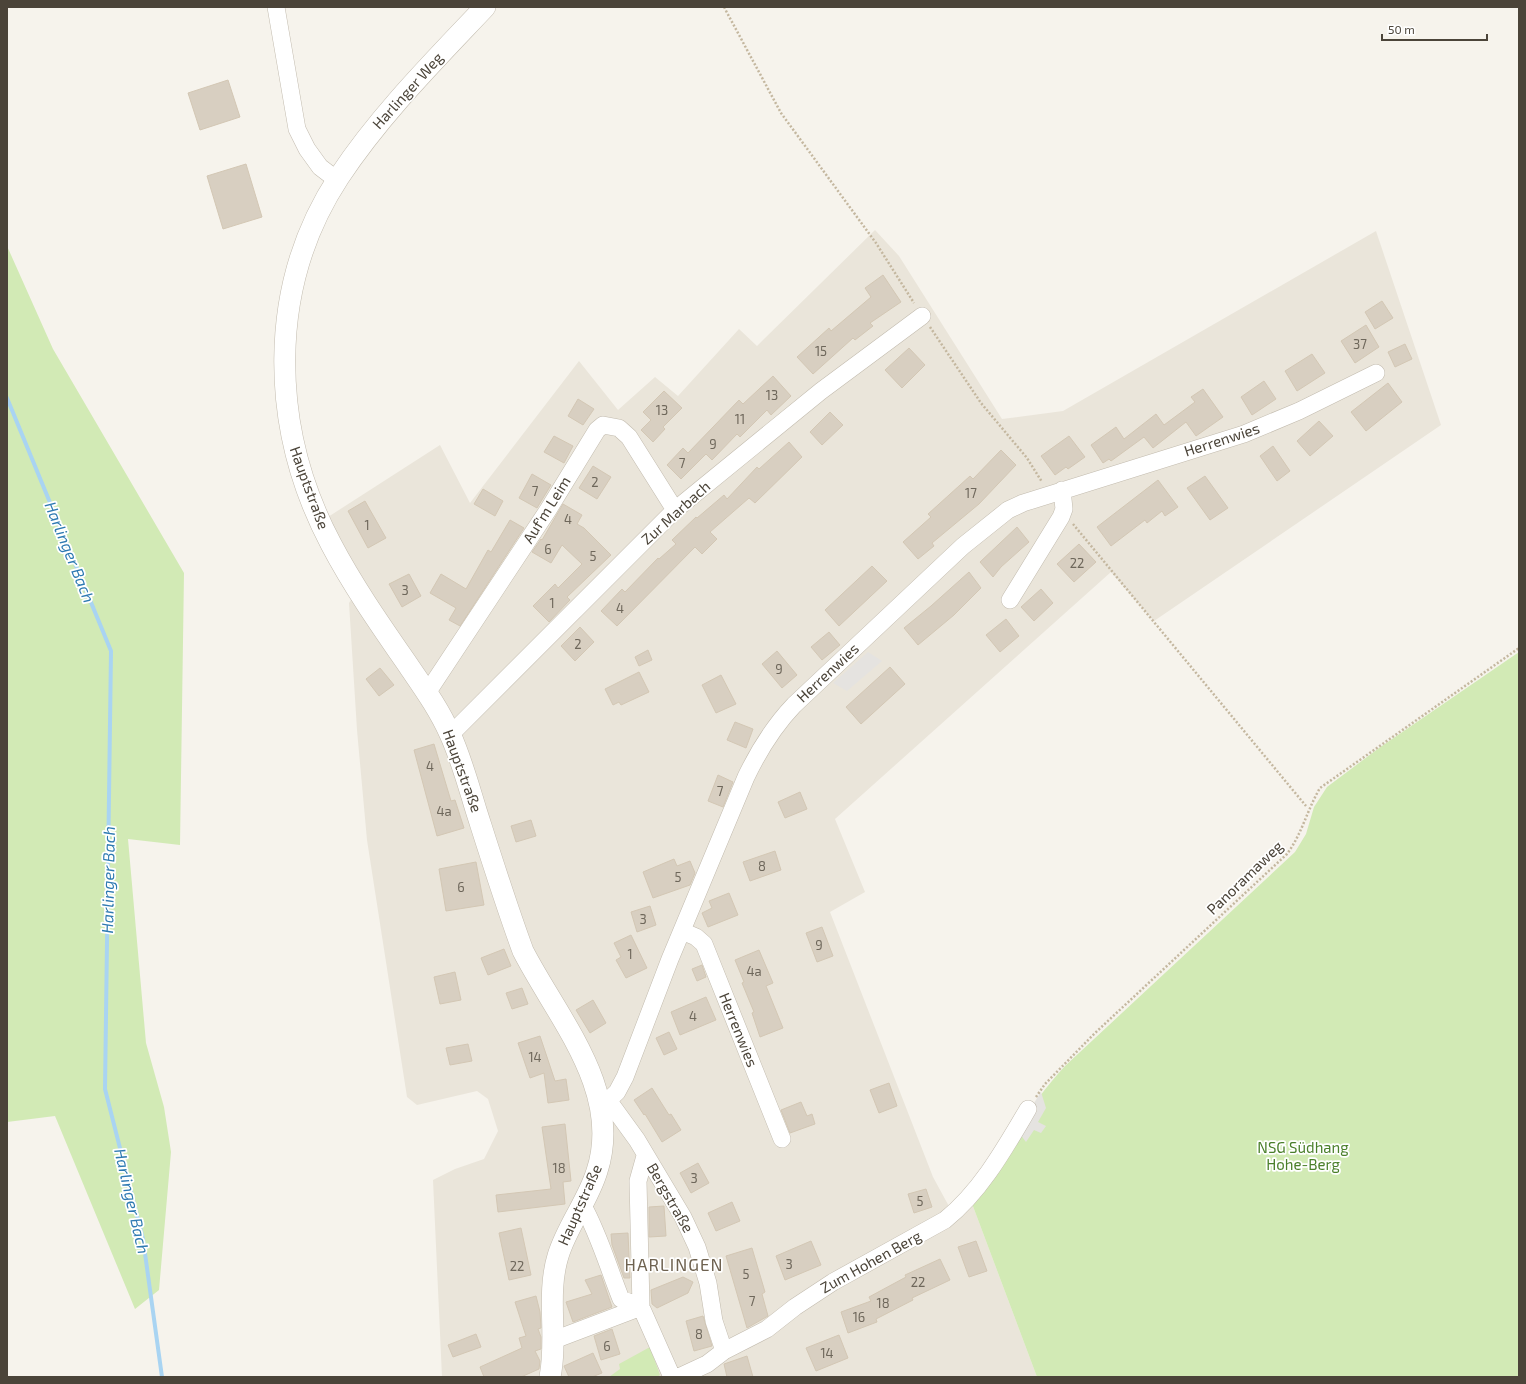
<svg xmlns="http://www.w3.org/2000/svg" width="1526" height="1384" font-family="'Exo 2',sans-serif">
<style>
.residential{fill:#eae5da}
.green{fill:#d2eab5}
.parking{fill:#e5e3e0}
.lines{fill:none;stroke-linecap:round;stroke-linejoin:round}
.stream{stroke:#a9d4f2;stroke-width:4}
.building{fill:#d8cfc1;stroke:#d3c7b4}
.minor-casing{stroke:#c2bbae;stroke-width:18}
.tertiary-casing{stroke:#c2bbae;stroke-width:22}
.path{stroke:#c4b79f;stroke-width:2.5;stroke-dasharray:2 2;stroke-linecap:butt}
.minor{stroke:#fff;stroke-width:17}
.tertiary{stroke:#fff;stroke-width:21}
.labels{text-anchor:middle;stroke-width:3.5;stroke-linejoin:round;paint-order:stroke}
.number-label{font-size:13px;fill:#6e675b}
.street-label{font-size:15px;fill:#4b4439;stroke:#fff}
.park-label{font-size:15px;fill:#4a7f2a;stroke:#fff}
.water-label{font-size:16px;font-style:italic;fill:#2e7ab2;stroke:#fff}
.quarter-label{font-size:17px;letter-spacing:1px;fill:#6e6250;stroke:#fff}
</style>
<rect width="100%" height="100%" fill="#f6f3ec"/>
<path class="residential" d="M 875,230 L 899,256 L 1002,419 L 1063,411 L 1376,231 L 1441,425 L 1154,621 L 1111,572 L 835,819 L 865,892 L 830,912 L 933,1177 L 951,1210 L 971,1201 L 1037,1377 L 442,1377 L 433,1180 L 455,1169 L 484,1159 L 498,1131 L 488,1099 L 477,1091 L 417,1105 L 407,1097 L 367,840 L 357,730 L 349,603 L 362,583 L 328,517 L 440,445 L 470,503 L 579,361 L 618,410 L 655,377 L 678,396 L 739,329 L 757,346 Z"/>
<path class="green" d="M 7,246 L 53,349 L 184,573 L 180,845 L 128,839 L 146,1043 L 164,1107 L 171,1152 L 159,1290 L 135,1309 L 55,1116 L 7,1122 Z
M 1519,652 L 1519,1377 L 1037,1377 L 971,1201 C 1001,1155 1028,1106 1065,1066 L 1295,852 L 1306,834 L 1314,807 L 1327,787 L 1379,748 Z
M 650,1347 L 660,1375 L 657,1377 L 609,1377 L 620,1369 L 619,1364 Z"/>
<path class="parking" d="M 868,652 L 882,661 L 847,691 L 833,683 Z
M 1041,1092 L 1046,1108 L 1038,1122 L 1046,1126 L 1041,1133 L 1034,1130 L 1026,1142 L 1017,1130 Z"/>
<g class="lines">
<path class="stream" d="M 7,398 L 111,651 L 105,1089 L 143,1239 L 162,1377"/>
</g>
<path class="building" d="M 228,80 L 240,117 L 200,130 L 188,93 Z
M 246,164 L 262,217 L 223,229 L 207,176 Z
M 883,275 L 901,302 L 870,323 L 873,326 L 855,340 L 853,338 L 813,374 L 797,357 L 829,328 L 831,331 L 871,297 L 865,288 Z
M 1382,301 L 1393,318 L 1375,329 L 1365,312 Z
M 1366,325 L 1379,347 L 1355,363 L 1341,341 Z
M 1405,344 L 1412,359 L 1395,367 L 1388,352 Z
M 909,348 L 925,365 L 902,388 L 885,370 Z
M 1312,354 L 1325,373 L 1297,391 L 1285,371 Z
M 773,376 L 791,396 L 771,415 L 767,410 L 740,437 L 737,434 L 712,460 L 706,454 L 681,479 L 667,465 L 683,448 L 688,453 L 739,400 L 743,404 Z
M 1264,381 L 1276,399 L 1252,415 L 1241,397 Z
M 1388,383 L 1402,402 L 1366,431 L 1351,412 Z
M 1203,389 L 1223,417 L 1196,436 L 1186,422 L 1153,448 L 1144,437 L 1111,461 L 1109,459 L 1103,463 L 1091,445 L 1116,427 L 1124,439 L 1156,414 L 1164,425 L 1195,402 L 1191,397 Z
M 664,391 L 682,408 L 663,427 L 665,429 L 653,442 L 641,430 L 651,420 L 643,412 Z
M 578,399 L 594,409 L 583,425 L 568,416 Z
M 830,412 L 843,425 L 822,445 L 810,432 Z
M 1319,421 L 1333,436 L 1310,456 L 1297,441 Z
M 554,436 L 573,446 L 564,463 L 544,452 Z
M 1069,436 L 1085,457 L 1068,469 L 1066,467 L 1055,475 L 1041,456 Z
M 789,442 L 802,457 L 755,503 L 749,498 L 710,532 L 717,539 L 702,554 L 695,547 L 617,626 L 601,611 L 622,589 L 625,592 L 658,558 L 659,559 L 676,544 L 672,540 L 696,517 L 697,518 L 724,495 L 727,499 L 757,467 L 759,469 Z
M 1273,446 L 1290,471 L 1277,481 L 1260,456 Z
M 1001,450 L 1016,465 L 979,504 L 932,543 L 934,546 L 918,559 L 903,542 L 931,517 L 928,514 L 970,476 L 973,479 Z
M 593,466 L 611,477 L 597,499 L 579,488 Z
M 532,474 L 551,485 L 537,508 L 519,498 Z
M 1205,476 L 1228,508 L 1210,520 L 1187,488 Z
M 1158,480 L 1178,507 L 1165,516 L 1162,511 L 1147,523 L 1145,520 L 1111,546 L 1097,527 Z
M 483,489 L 503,501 L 495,516 L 474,504 Z
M 365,501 L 386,538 L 368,548 L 348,511 Z
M 563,504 L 582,515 L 577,524 L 584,528 L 611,555 L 567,597 L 570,600 L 549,622 L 533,606 L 555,584 L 558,588 L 582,564 L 562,545 L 551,563 L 532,552 L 541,539 L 542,540 Z
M 510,520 L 524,528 L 460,626 L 449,620 L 456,608 L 430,593 L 441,574 L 466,589 L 488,550 L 491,552 Z
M 1017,527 L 1029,542 L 1001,567 L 993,577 L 980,562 Z
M 1079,544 L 1096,562 L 1074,582 L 1057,564 Z
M 872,566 L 887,581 L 839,626 L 825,610 Z
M 969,572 L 981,588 L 954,615 L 918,645 L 904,628 L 931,606 Z
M 409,574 L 421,596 L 402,607 L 389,584 Z
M 1041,589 L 1053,603 L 1034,621 L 1021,607 Z
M 1006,619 L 1019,636 L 1000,652 L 986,635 Z
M 580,627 L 594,642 L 575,661 L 561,646 Z
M 829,632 L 840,645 L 822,660 L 811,647 Z
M 648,650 L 652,660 L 639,666 L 635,657 Z
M 777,651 L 797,675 L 782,688 L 762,664 Z
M 890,667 L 905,684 L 861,724 L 846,707 Z
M 380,668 L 394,685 L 379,696 L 366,679 Z
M 639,672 L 649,692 L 621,705 L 619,702 L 613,705 L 605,689 Z
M 721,675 L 736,704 L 716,713 L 702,685 Z
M 735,722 L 753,729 L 746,748 L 727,740 Z
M 434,744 L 451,801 L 455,800 L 464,828 L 437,836 L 414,750 Z
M 718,775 L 733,782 L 723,807 L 708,801 Z
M 800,792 L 807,809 L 785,818 L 778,802 Z
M 531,820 L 536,836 L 516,842 L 511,826 Z
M 775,851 L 781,870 L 750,881 L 743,862 Z
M 674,859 L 677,866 L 690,861 L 695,873 L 690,885 L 653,898 L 643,872 Z
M 476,862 L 484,905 L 446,911 L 439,869 Z
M 729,893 L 738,915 L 708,927 L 702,913 L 712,908 L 709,901 Z
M 650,906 L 656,925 L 637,932 L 631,912 Z
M 822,927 L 833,956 L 817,962 L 806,933 Z
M 631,935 L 647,968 L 626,978 L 616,960 L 621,957 L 614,943 Z
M 504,949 L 511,966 L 488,975 L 481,958 Z
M 759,950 L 773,983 L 766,986 L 783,1028 L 760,1037 L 752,1013 L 754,1012 L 742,983 L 744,982 L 735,960 Z
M 702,965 L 706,977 L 697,981 L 692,969 Z
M 455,972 L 461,1000 L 440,1004 L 434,977 Z
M 522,988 L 528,1004 L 512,1009 L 506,993 Z
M 706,997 L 716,1020 L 680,1035 L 671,1012 Z
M 593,1000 L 606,1023 L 590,1033 L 576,1010 Z
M 669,1032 L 677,1049 L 664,1055 L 656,1038 Z
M 540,1036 L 555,1081 L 566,1079 L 569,1100 L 548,1103 L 544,1073 L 530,1078 L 518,1043 Z
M 468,1044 L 472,1061 L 450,1065 L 446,1048 Z
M 889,1083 L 897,1106 L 879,1113 L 870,1090 Z
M 652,1088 L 669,1115 L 671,1114 L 681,1130 L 662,1142 L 645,1114 L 644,1115 L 634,1100 Z
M 801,1102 L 807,1116 L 812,1114 L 815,1124 L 790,1133 L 781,1110 Z
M 565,1124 L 571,1181 L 563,1182 L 565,1204 L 498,1212 L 496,1195 L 551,1189 L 542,1127 Z
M 698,1163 L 709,1183 L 691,1193 L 680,1173 Z
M 926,1189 L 932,1207 L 914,1213 L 908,1194 Z
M 732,1202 L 740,1221 L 716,1231 L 708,1213 Z
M 664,1206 L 666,1236 L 649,1237 L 649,1207 Z
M 521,1228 L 531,1275 L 509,1280 L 499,1233 Z
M 628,1233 L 630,1278 L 624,1278 L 612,1245 L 611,1234 Z
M 811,1241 L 821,1265 L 785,1280 L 776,1256 Z
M 976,1241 L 987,1271 L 969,1277 L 958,1247 Z
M 752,1248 L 765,1292 L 762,1294 L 768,1316 L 747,1328 L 726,1256 Z
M 940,1259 L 950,1280 L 912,1298 L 913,1300 L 876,1319 L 877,1322 L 848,1333 L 841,1312 L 871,1301 L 869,1297 L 906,1277 L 905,1275 Z
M 601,1275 L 612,1307 L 573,1322 L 566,1302 L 592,1294 L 585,1280 Z
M 683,1277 L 693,1282 L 688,1293 L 657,1308 L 652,1304 L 651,1290 Z
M 536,1296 L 540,1312 L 541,1328 L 538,1329 L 541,1337 L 541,1349 L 535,1351 L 540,1361 L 539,1369 L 521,1377 L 484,1377 L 480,1367 L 522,1348 L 519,1338 L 526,1336 L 515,1302 Z
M 703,1316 L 712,1346 L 694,1351 L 686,1321 Z
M 612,1329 L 620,1354 L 601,1360 L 594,1336 Z
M 476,1334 L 481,1347 L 453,1357 L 448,1345 Z
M 839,1335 L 848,1358 L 816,1371 L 806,1348 Z
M 593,1353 L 602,1373 L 592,1377 L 569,1377 L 564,1366 Z
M 747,1356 L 753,1377 L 727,1377 L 724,1364 Z"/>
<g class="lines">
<g class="minor-casing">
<path id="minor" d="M 276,7 L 297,129 L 307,149 L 320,167 L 337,180
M 1010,600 L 1061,517 L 1064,509 L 1062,490
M 427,693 L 548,510 L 597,430 L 603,425 L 619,428 L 629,437 L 675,510
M 451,734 L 675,510 L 821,391 L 922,316
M 682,931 L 696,937 L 704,944 L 782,1139
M 608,1100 L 637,1140 L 683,1217 L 697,1247 L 708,1283 L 714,1321 L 724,1351
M 601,1107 L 617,1092 L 625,1077 L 670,959 L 746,777 C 759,750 773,727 794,705 L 963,546 L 1008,510 L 1023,503 L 1244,434 L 1299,411 L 1376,373
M 582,1204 C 599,1234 608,1267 621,1299 L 641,1307 L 638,1181 L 645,1156
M 554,1340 L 641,1307 L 672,1377
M 679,1377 L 707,1364 L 724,1351 L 767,1329 L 795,1307 L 833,1282 L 945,1220 C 981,1191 1005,1148 1028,1109"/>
</g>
<g class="tertiary-casing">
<path id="tertiary" d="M 485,7 C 434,61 380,115 339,177 C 266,288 270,429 331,544 C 353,586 381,626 408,665 C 423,687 439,709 450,734 C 461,758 468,784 476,810 C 491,857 506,905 523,951 C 558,1019 623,1091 597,1171 C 588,1201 567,1226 558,1256 C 546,1295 558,1337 550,1377"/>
</g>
<path class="path" d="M 724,7 L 781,113 L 876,243 L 914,303
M 930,327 L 981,403 L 1027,458 L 1042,482
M 1073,524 L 1306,806
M 1036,1097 L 1045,1084 L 1095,1033 L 1287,854 C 1302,834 1307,810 1320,788 L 1519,648"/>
<use href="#minor" class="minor"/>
<use href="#tertiary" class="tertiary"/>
</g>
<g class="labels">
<g class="number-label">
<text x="1360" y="349">37</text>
<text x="821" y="356">15</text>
<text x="772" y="400">13</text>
<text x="662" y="415">13</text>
<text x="740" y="424">11</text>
<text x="713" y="449">9</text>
<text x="682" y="468">7</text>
<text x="595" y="487">2</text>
<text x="535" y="496">7</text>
<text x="971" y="498">17</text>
<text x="568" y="524">4</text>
<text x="367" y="530">1</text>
<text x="548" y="554">6</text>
<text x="593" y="561">5</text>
<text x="1077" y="568">22</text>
<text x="405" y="595">3</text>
<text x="552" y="608">1</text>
<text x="620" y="613">4</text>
<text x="578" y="649">2</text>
<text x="779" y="674">9</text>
<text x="430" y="771">4</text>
<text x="720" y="796">7</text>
<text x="444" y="816">4a</text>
<text x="762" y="871">8</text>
<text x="678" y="882">5</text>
<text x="461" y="892">6</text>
<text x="643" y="924">3</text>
<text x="819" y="950">9</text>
<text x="630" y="959">1</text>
<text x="754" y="976">4a</text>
<text x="693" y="1021">4</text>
<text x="535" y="1062">14</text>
<text x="559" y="1173">18</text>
<text x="694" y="1183">3</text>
<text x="920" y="1206">5</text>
<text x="789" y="1269">3</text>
<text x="517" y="1271">22</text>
<text x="746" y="1279">5</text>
<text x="918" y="1287">22</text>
<text x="752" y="1306">7</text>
<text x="883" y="1308">18</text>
<text x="859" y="1322">16</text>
<text x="699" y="1339">8</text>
<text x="607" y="1351">6</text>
<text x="827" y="1358">14</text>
</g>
<g class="street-label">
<text transform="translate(408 91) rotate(-48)" y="5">Harlinger Weg</text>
<text transform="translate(1222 440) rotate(-18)" y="5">Herrenwies</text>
<text transform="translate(309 488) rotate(70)" y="5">Hauptstraße</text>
<text transform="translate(547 510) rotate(-58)" y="5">Auf'm Leim</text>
<text transform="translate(676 513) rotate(-42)" y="5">Zur Marbach</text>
<text transform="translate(828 673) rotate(-43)" y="5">Herrenwies</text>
<text transform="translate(462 771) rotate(70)" y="5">Hauptstraße</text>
<text transform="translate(1245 878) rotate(-44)" y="5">Panoramaweg</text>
<text transform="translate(738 1030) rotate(68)" y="5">Herrenwies</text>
<text transform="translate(670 1198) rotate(60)" y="5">Bergstraße</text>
<text transform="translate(580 1205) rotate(-66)" y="5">Hauptstraße</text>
<text transform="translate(871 1262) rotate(-29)" y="5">Zum Hohen Berg</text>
</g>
<g class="park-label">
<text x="1303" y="1153">NSG Südhang<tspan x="1303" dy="17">Hohe-Berg</tspan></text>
</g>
<g class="water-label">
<text transform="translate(70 552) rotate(68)" y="6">Harlinger Bach</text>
<text transform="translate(108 880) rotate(-89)" y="6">Harlinger Bach</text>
<text transform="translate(132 1201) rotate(77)" y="6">Harlinger Bach</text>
</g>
<g class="quarter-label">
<text x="674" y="1271">HARLINGEN</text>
</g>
</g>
<rect width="1526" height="1384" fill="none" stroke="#4b4439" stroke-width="16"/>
<path d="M1382 34v6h105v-6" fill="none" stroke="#4b4439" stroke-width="2"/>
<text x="1388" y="34" font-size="12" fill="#4b4439" stroke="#ffffff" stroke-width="3" paint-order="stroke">50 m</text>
</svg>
